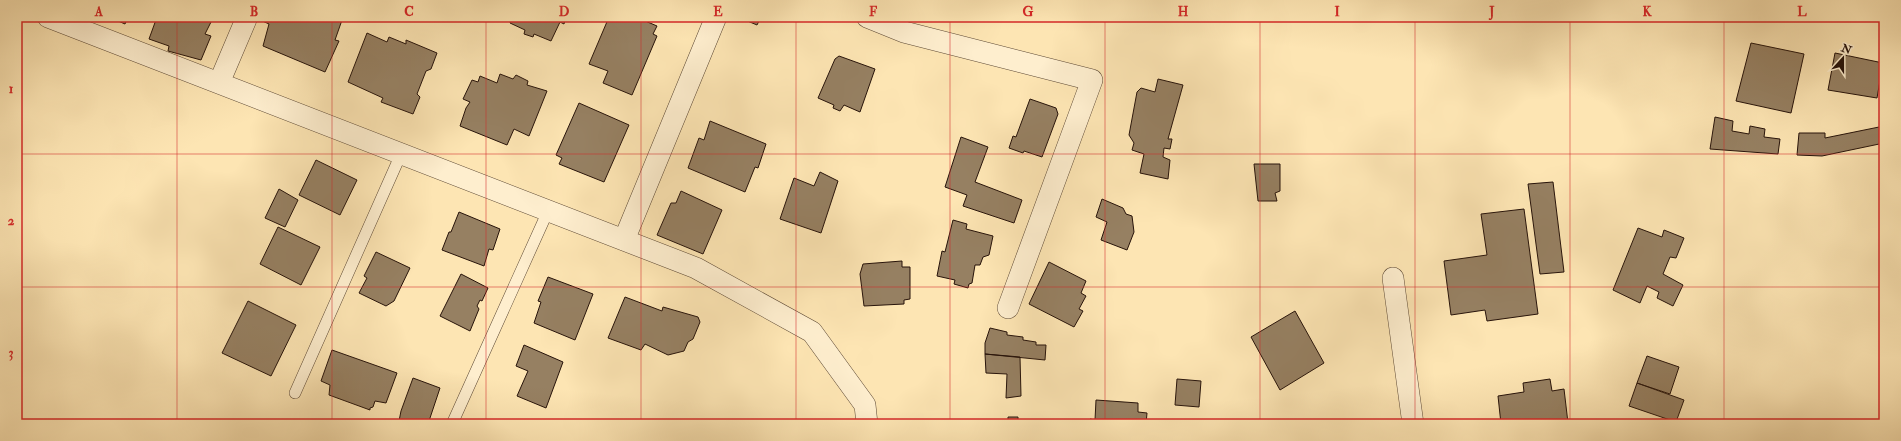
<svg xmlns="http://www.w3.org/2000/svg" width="1901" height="441" font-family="'IM FELL Double Pica',serif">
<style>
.building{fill:#968062;stroke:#27130a}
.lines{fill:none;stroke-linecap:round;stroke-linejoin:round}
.service-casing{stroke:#5c4834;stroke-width:12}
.minor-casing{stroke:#5c4834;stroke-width:22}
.service{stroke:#feeece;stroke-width:11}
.minor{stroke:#feeece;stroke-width:21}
.grid{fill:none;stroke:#d62828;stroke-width:1;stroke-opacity:0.55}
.neatline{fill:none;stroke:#d62828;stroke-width:1.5}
.grid-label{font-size:13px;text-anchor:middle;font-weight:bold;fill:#d62828}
</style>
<rect width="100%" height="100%" fill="#fde5b3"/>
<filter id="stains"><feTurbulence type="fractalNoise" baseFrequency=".005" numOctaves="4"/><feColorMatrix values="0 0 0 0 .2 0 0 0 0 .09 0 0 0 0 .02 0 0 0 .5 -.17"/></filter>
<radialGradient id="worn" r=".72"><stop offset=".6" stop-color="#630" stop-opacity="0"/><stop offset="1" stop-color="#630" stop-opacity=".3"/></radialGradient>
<path class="building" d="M 109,17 L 128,17 L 125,24 Z
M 157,17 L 211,17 L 212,20 L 205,34 L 211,36 L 201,60 L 168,51 L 169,46 L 149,39 Z
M 257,17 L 328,17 L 342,20 L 335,40 L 339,41 L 325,72 L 263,46 L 269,24 L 256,18 Z
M 512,17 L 566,17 L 564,24 L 560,22 L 551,41 L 534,34 L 533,37 L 524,34 L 525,30 L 510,23 Z
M 609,17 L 636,17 L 657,26 L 653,34 L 657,36 L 632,95 L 603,83 L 608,71 L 589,64 Z
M 738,17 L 761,17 L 757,25 Z
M 367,33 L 387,42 L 389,37 L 406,44 L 406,40 L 437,53 L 431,69 L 426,71 L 417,94 L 420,97 L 413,114 L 381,102 L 383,98 L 348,82 Z
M 1751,43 L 1804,54 L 1791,113 L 1736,101 Z
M 1835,53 L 1883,63 L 1877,98 L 1828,90 Z
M 839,56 L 875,69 L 860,112 L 844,105 L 840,111 L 833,108 L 834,105 L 818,98 L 835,59 Z
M 500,74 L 513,79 L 516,75 L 528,81 L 527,85 L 547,91 L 529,136 L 514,129 L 507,145 L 460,126 L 466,108 L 470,102 L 463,99 L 472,80 L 478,82 L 480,76 L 497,83 Z
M 1158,79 L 1183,85 L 1168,139 L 1172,139 L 1170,149 L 1164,148 L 1163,157 L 1170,160 L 1168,179 L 1140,173 L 1144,154 L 1132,150 L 1134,143 L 1129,135 L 1137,92 L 1141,88 L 1155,92 Z
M 1030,99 L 1056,108 L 1058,114 L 1042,157 L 1024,151 L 1023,153 L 1009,148 L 1013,136 L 1016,137 Z
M 579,103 L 629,125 L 604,182 L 559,164 L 562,158 L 556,155 Z
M 1715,117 L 1733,121 L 1732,131 L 1749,134 L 1750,126 L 1765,129 L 1764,137 L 1780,139 L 1778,154 L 1710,149 Z
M 710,121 L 766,144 L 758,168 L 755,167 L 745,192 L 688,168 L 699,138 L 704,140 Z
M 1884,126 L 1884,143 L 1822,156 L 1797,155 L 1799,133 L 1825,133 L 1825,138 Z
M 961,137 L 988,147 L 975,182 L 1022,200 L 1014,223 L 963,206 L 967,195 L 945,187 Z
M 316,160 L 357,180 L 340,215 L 299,195 Z
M 1254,164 L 1280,164 L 1280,191 L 1275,193 L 1277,201 L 1258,201 Z
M 820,172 L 838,181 L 821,233 L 780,219 L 794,178 L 814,186 Z
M 1553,182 L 1564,272 L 1540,274 L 1528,184 Z
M 279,189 L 298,200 L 285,227 L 265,218 Z
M 681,191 L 722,210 L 703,254 L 657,235 L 671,203 L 676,203 Z
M 1102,199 L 1123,208 L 1126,214 L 1132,216 L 1134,232 L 1127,250 L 1101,240 L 1107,222 L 1096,217 Z
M 1524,209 L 1538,314 L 1487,321 L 1485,310 L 1451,315 L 1444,261 L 1487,255 L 1481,214 Z
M 459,212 L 500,229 L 493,250 L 489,249 L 484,266 L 442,250 L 449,232 L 451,232 Z
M 953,220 L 967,224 L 966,229 L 993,236 L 989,255 L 983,257 L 980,265 L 975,265 L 972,283 L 969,284 L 968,288 L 954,284 L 955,280 L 937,276 L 942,251 L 945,252 Z
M 278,227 L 320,247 L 301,285 L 260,264 Z
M 1638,228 L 1662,237 L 1664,230 L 1684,238 L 1676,258 L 1670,257 L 1663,274 L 1683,285 L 1673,306 L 1657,298 L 1659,292 L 1647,286 L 1640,303 L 1613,290 Z
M 376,252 L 410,268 L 394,301 L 386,306 L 359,293 L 367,278 L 364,276 Z
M 902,261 L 902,267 L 910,267 L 910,299 L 904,300 L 904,304 L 864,306 L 860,274 L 863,264 Z
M 1049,262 L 1086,281 L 1081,293 L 1086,296 L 1079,309 L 1083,311 L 1074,327 L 1029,304 Z
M 461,274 L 488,288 L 482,301 L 480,300 L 477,306 L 479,309 L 470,331 L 440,316 Z
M 548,277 L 593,294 L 575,340 L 534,323 L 541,302 L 538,301 Z
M 625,297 L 662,311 L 663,307 L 698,317 L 700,322 L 693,339 L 688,342 L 684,351 L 668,355 L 645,344 L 641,350 L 608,338 Z
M 248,301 L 296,325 L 271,376 L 222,353 Z
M 1295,311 L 1324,363 L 1280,390 L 1251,337 Z
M 990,328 L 1007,332 L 1007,335 L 1023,337 L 1023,340 L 1036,342 L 1036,345 L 1046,345 L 1045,360 L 985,354 L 985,343 Z
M 524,345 L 563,362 L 546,408 L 517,396 L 528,371 L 516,366 Z
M 332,350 L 397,373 L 386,403 L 375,401 L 373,407 L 370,408 L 370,410 L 329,395 L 330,385 L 321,381 Z
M 985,354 L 1020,357 L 1021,396 L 1006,398 L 1007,374 L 986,373 Z
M 1647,356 L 1679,367 L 1670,394 L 1637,383 Z
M 413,378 L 440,388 L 428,424 L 407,424 L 399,421 L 401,411 Z
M 1177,379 L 1201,381 L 1199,407 L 1175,405 Z
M 1550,379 L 1552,391 L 1564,389 L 1568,423 L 1575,422 L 1575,424 L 1501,424 L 1498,396 L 1524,392 L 1523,383 Z
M 1637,383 L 1684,400 L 1676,422 L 1629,406 Z
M 1096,400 L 1138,403 L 1138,412 L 1147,413 L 1146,424 L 1089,424 L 1090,419 L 1095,420 Z
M 1008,417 L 1018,417 L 1018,424 L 1008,424 Z"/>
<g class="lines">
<g class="service-casing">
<path id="service" d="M 295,393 L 401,154
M 452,424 L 548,211"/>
</g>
<g class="minor-casing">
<path id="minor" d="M 48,17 L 696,268 L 812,332 L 865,405 L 867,424
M 867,17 L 904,32 L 1092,80 L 1008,308
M 219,83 L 247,17
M 624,240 L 716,17
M 1393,278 L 1413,424"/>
</g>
<use href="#service" class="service"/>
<use href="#minor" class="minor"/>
</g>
<path class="grid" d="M 177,17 L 177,424M 332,17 L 332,424M 486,17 L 486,424M 641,17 L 641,424M 796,17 L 796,424M 950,17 L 950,424M 1105,17 L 1105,424M 1260,17 L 1260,424M 1415,17 L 1415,424M 1570,17 L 1570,424M 1724,17 L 1724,424M 17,154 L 1884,154M 17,287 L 1884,287"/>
<rect width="1901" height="441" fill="none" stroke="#fde5b3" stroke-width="44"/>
<g transform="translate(1843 58) rotate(21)" stroke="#feeece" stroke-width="3" paint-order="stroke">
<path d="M0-3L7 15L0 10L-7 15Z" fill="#27130a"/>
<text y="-6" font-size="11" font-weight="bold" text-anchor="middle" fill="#27130a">N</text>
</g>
<rect x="22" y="22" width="1857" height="397" class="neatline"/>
<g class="grid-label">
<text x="99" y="16">A</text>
<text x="254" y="16">B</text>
<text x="409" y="16">C</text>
<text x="564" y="16">D</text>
<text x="718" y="16">E</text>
<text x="873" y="16">F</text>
<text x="1028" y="16">G</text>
<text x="1183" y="16">H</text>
<text x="1337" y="16">I</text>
<text x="1492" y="16">J</text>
<text x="1647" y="16">K</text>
<text x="1802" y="16">L</text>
<text x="11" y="93">1</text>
<text x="11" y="225">2</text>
<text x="11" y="357">3</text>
</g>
<rect width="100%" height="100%" filter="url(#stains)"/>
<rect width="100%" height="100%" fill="url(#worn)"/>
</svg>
